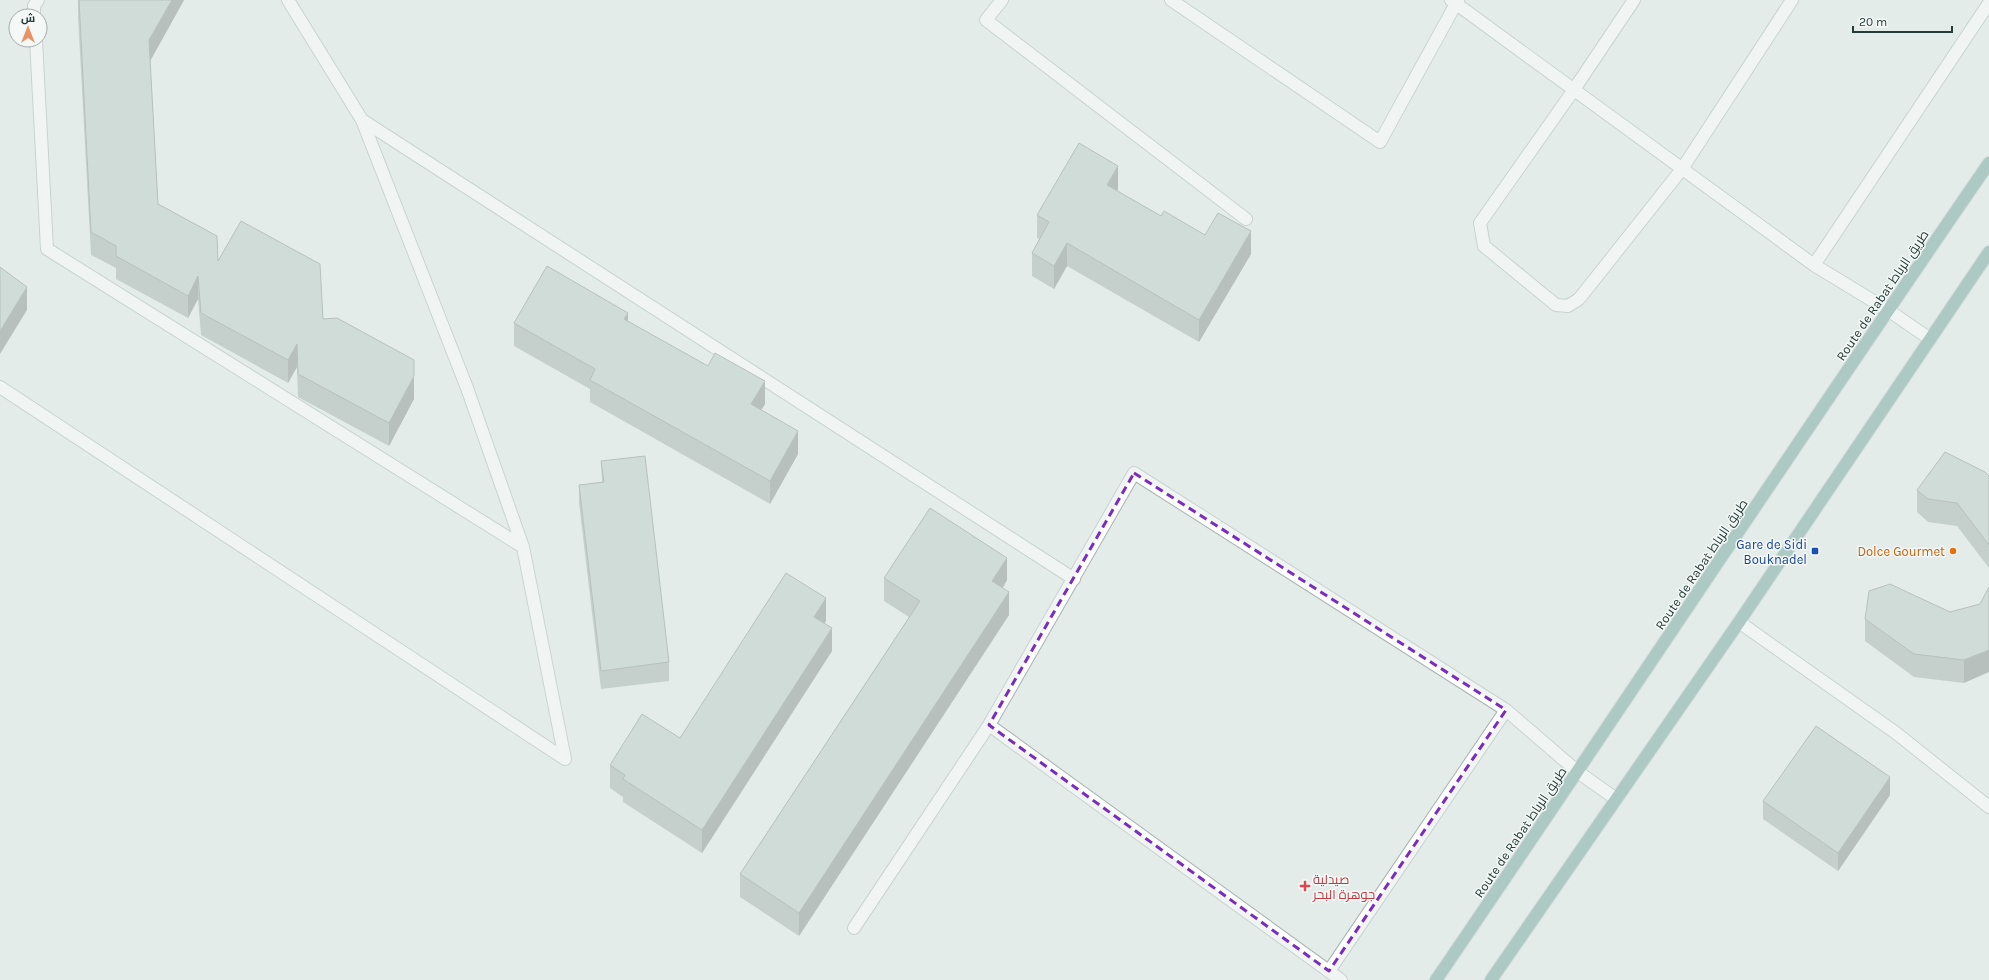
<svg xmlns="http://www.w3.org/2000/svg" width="1989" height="980" font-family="Karla,Cairo,sans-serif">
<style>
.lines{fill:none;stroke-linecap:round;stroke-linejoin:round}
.minor-casing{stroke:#a6b4b0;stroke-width:14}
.major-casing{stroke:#c2c8c7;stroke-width:14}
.minor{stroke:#fff;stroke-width:12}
.major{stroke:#6b9e97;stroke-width:12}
.wall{fill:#9faba7}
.shaded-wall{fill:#828b88}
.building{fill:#b9c7c2;stroke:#828b88}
.marked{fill:none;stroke:#7b2cbf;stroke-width:3;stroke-dasharray:8 5;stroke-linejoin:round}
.transit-dot{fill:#1a4fb4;stroke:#f4f9f7;stroke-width:1.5}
.food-dot{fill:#e8710a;stroke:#f4f9f7;stroke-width:1.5}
.health-dot{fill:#e0444e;stroke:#f4f9f7;stroke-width:1.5}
.labels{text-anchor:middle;stroke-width:3;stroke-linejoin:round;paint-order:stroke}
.street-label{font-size:13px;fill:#243c38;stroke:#f4f9f7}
.transit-label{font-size:13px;fill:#164399;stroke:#f4f9f7;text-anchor:end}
.food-label{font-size:13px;fill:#c56008;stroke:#f4f9f7;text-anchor:end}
.health-label{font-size:13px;fill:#be3a42;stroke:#f4f9f7;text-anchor:start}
</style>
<rect width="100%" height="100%" fill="#e3ece9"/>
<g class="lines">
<g class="minor-casing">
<path id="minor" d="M 288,0 L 362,120 L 467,388 L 523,547 L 565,759
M 1002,0 L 986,20 L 1246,219
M 1171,0 L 1380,142 L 1458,0
M 1451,0 L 1814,265
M 1634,0 L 1573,91 L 1480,223 L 1484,246 L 1556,305 L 1568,306 L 1579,299 L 1682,169 L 1792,0
M 34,16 L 34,6 L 38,0
M 36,40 L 47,249 L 523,547
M 362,120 L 1074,579
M 1930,339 L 1888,310 L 1814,265 L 1989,3
M 0,387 L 565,759
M 1739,622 L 1896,733 L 1989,807
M 989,725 L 1341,980
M 854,928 L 989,725 L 1134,473 L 1506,710 L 1578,772 L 1616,799
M 1329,971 L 1506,710"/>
</g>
<g class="major-casing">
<path id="major" d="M 1436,980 C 1621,709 1802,434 1989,163
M 1491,980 L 1739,622 L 1989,252"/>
</g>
<use href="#minor" class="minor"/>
<use href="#major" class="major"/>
</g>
<path class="wall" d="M 78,0 L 184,0 L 150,61 L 158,204 L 218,261 L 323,319 L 414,399 L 389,446 L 298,397 L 297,367 L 288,383 L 201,335 L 198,299 L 188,318 L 116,279 L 116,268 L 91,255 L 78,17 Z
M 1118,189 L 1117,191 L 1161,216 L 1251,254 L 1199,342 L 1067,266 L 1054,289 L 1032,276 L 1032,253 L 1039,239 L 1037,238 L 1037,215 Z
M 628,321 L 765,404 L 761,410 L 798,454 L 770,504 L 590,402 L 590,389 L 514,346 L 514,323 Z
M 601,461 L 669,662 L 669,681 L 601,689 L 579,503 L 579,485 L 602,482 Z
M 1989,476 L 1989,568 L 1957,526 L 1928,522 L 1917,512 L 1917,490 Z
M 884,578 L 1007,580 L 1003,588 L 1009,615 L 799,936 L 740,897 L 740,874 L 909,617 L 884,601 Z
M 1980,604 L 1964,683 L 1914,677 L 1865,641 L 1865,619 L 1950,612 Z
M 826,621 L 824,623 L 832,651 L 702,853 L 623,802 L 623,797 L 610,788 L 610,765 L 680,738 Z
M 1890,795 L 1838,871 L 1763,819 L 1763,801 Z"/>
<path class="shaded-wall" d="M 172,0 L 184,0 L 149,63 L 149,40 Z
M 1118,166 L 1118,189 L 1107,208 L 1107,185 Z
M 1251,231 L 1251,254 L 1199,342 L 1199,320 Z
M 1067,243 L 1067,266 L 1054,289 L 1054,266 Z
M 198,276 L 198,299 L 188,318 L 188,296 Z
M 27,287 L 27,310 L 0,354 L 0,331 Z
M 628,313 L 628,335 L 624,319 Z
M 297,344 L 297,367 L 288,383 L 288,360 Z
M 414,376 L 414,399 L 389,446 L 389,423 Z
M 765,381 L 765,404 L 751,427 L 751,404 Z
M 798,431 L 798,454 L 770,504 L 770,481 Z
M 1007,558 L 1007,580 L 992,604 L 992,581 Z
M 1009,592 L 1009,615 L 799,936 L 799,913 Z
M 826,598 L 826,621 L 814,640 L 814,617 Z
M 832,628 L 832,651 L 702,853 L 702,830 Z
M 1989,650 L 1989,672 L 1964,683 L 1964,660 Z
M 1890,777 L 1890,795 L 1838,871 L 1838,853 Z"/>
<path class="building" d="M 79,0 L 172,0 L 149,40 L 158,204 L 217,236 L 218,261 L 241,221 L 320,264 L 323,319 L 337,318 L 414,360 L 414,376 L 389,423 L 298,374 L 297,344 L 288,360 L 201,313 L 198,276 L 188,296 L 116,256 L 116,246 L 91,232 Z
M 1079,143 L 1118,166 L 1107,185 L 1161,216 L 1164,211 L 1205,235 L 1218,213 L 1251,231 L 1199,320 L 1067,243 L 1054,266 L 1032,253 L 1049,222 L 1037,215 Z
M 547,266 L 628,313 L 624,319 L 708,366 L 715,353 L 765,381 L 751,404 L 798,431 L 770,481 L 590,380 L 595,369 L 514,323 Z
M 0,267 L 27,287 L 0,331 Z
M 1945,452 L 1985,472 L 1989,476 L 1989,545 L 1957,503 L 1928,499 L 1917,490 Z
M 645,456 L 669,662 L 601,671 L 579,485 L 604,482 L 601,461 Z
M 930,508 L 1007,558 L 992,581 L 1009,592 L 799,913 L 740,874 L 920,601 L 884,578 Z
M 786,573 L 826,598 L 814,617 L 832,628 L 702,830 L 623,779 L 625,775 L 610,765 L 642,714 L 680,738 Z
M 1890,584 L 1950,612 L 1980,604 L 1989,587 L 1989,650 L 1964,660 L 1914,654 L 1865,619 L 1869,591 Z
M 1816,726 L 1890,777 L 1838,853 L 1763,801 Z"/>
<path d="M0 0H1989V980H0ZM 1134,473 L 1506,710 L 1329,971 L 989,725 Z" fill="#e3ece9" fill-opacity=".55" fill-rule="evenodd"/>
<path class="marked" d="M 1134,473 L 1506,710 L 1329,971 L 989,725 Z"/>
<rect class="transit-dot" x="1811" y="547" width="8" height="8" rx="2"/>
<circle class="food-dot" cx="1953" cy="551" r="4"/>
<path class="health-dot" d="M1303 880h4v4h4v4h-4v4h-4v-4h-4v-4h4z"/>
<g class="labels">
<g class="street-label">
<text transform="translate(1882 295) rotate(-56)" y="5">Route de Rabat طريق الرباط</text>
<text transform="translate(1701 564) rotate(-56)" y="5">Route de Rabat طريق الرباط</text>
<text transform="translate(1520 832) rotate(-56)" y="5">Route de Rabat طريق الرباط</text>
</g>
<g class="transit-label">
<text x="1807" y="549">Gare de Sidi<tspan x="1807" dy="15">Bouknadel</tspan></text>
</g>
<g class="food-label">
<text x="1945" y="556">Dolce Gourmet</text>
</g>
<g class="health-label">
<text x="1313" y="884">صيدلية<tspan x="1313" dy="15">جوهرة البحر</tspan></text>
</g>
</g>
<g transform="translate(28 28)"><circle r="19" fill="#f4f9f7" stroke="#a1adab"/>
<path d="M0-3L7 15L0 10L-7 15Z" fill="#e99365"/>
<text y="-6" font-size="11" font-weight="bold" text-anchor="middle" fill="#243c38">ش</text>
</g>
<path d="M1853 26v6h99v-6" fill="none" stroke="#243c38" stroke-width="2"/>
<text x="1859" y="26" font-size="12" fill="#243c38" stroke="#f4f9f7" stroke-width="3" paint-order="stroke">20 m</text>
</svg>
